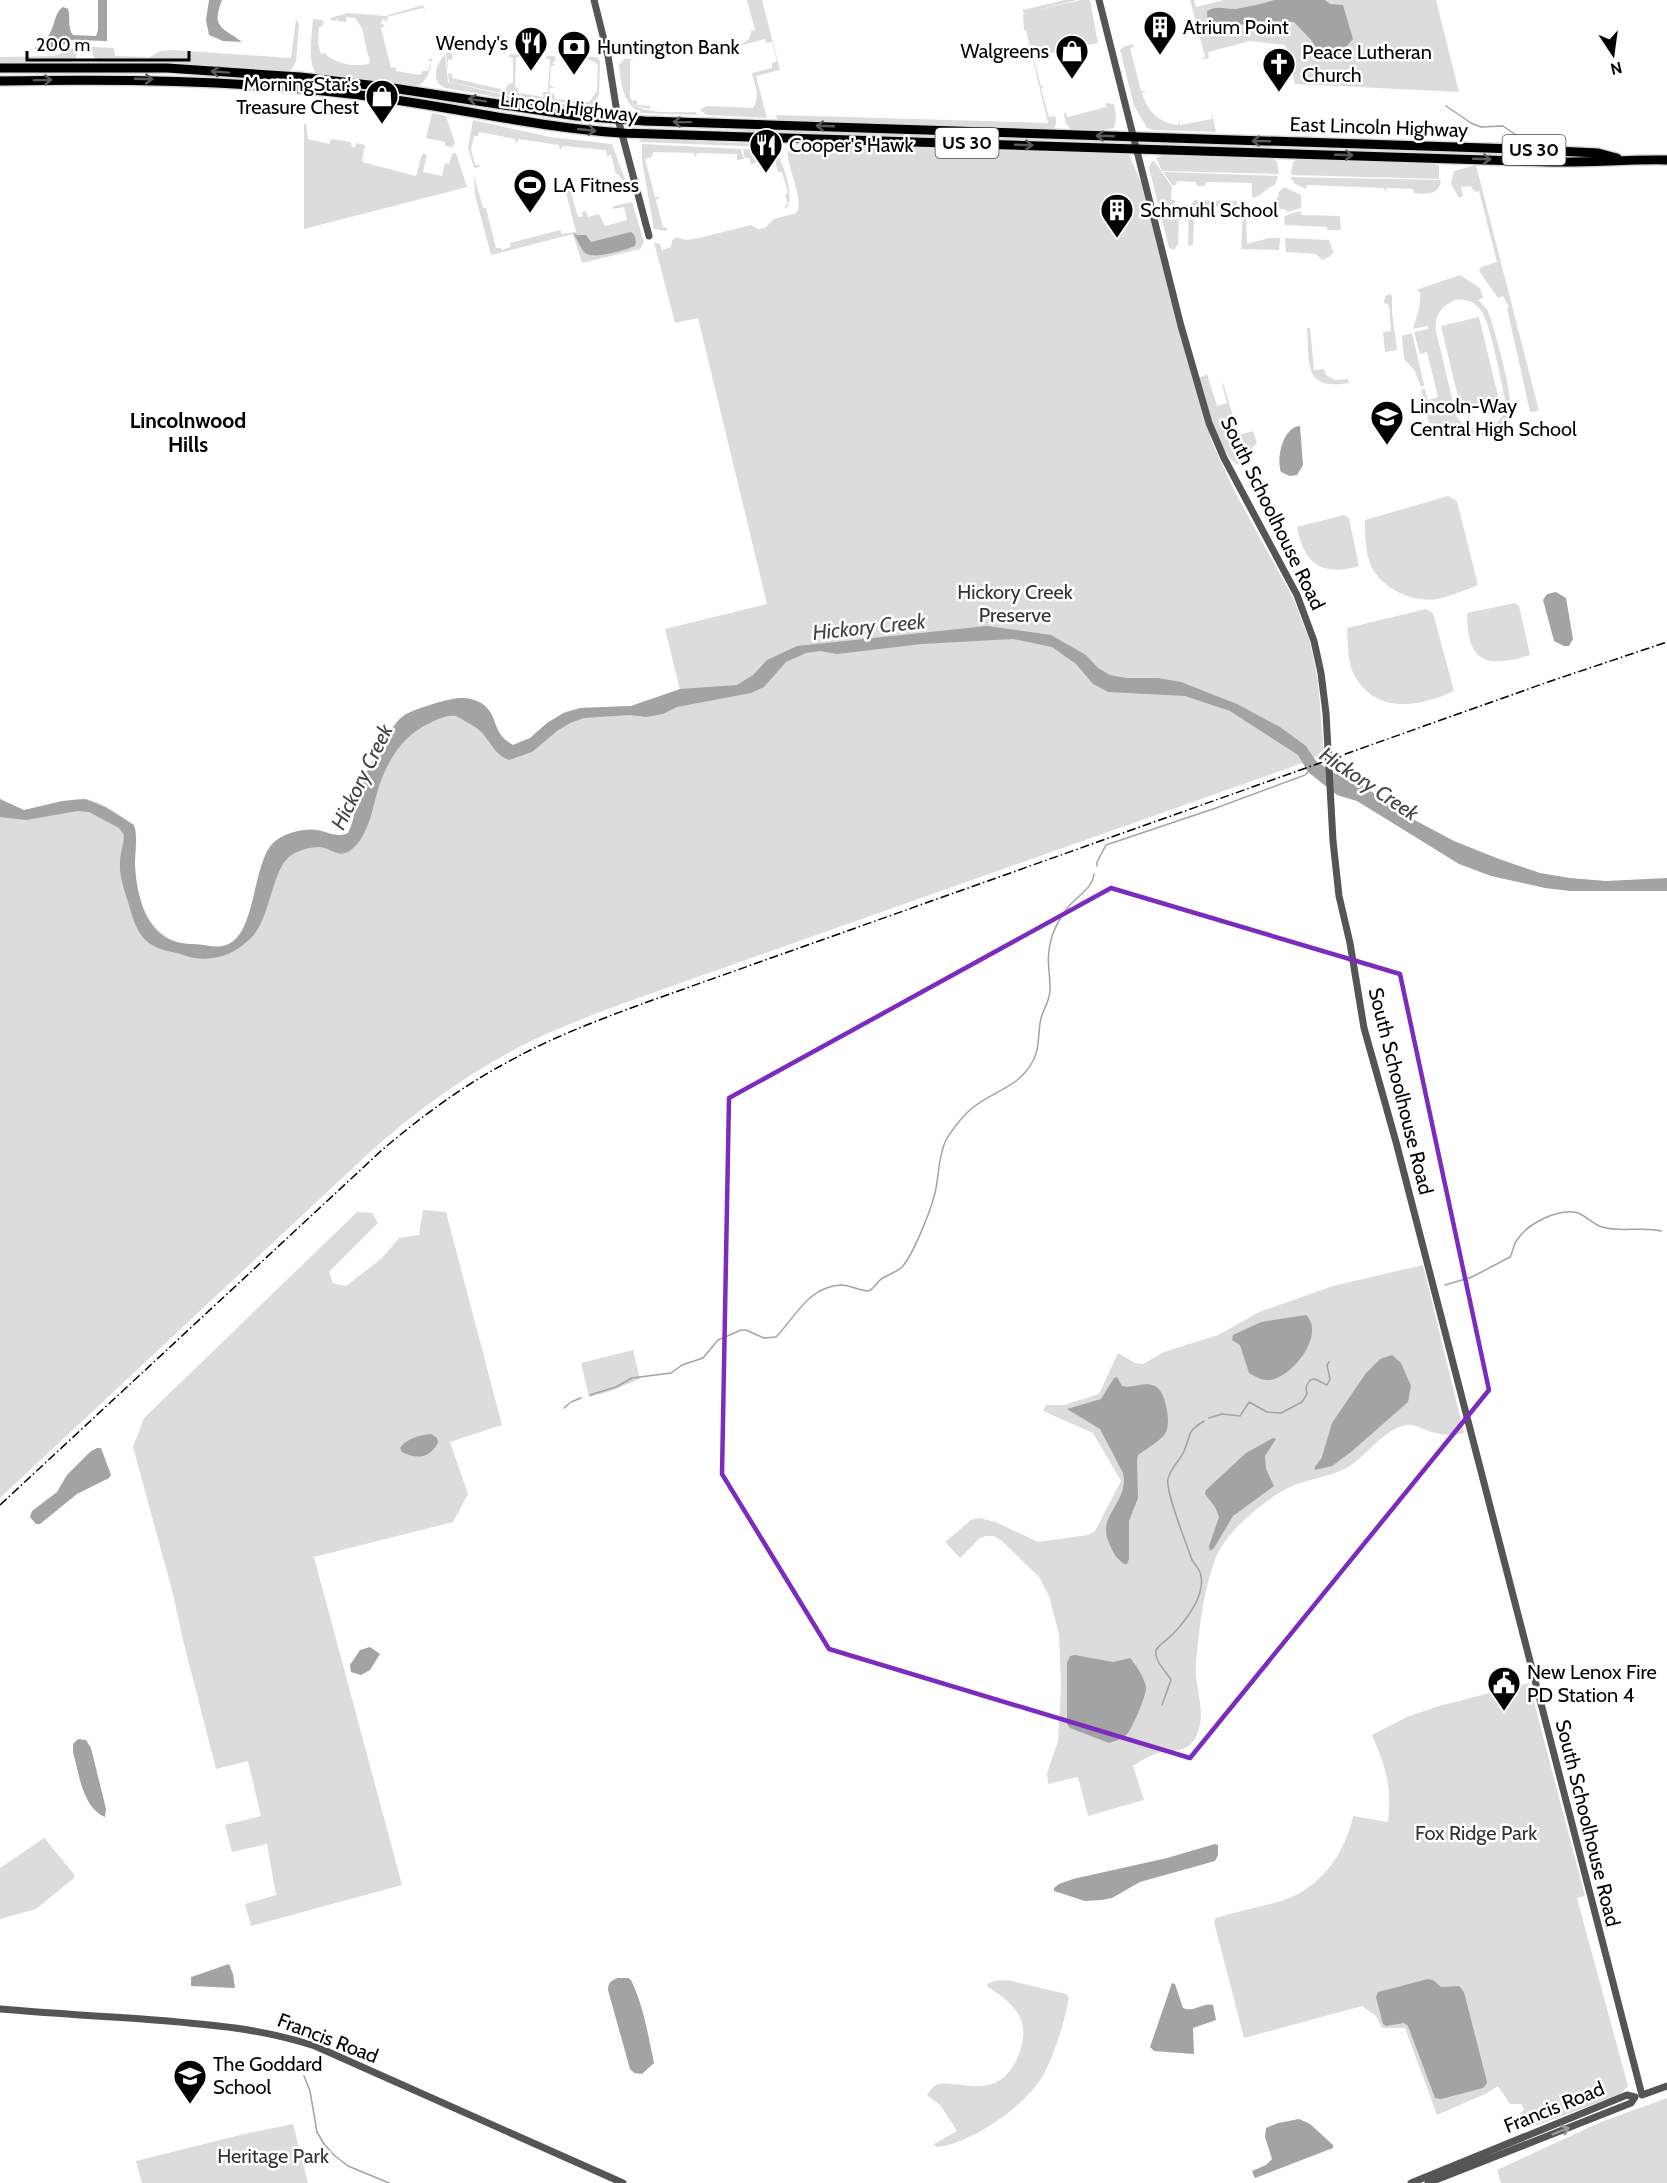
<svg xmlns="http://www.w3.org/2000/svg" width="1667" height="2183" font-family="Cabin,sans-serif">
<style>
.green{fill:#dcdcdc;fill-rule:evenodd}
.water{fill:#a3a3a3}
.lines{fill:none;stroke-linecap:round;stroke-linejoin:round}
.stream{stroke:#a3a3a3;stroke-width:1.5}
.primary-casing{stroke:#dbdbdb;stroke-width:12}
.tertiary{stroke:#555;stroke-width:7}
.primary{stroke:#000;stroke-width:9}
.rail{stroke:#000;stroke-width:1.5;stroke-dasharray:9 3 1.5 3;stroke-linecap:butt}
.oneway{stroke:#595959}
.oneway2{stroke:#999}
.marked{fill:none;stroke:#7b2cbf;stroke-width:4.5;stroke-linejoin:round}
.labels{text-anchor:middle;stroke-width:5;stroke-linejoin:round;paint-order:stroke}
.shield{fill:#fff;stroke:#4c4c4c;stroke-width:1.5}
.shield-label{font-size:18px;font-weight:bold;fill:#000}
.poi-label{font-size:20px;fill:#000;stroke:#fff;text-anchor:start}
.street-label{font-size:20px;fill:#000;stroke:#fff}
.park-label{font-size:20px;fill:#333;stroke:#fff}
.neighbourhood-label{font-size:21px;font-weight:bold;fill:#000;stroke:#fff}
.water-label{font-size:21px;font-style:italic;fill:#444;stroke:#fff}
</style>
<rect width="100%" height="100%" fill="#fff"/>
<path class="green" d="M 747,0 L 762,0 L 780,70 L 756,76 L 767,118 L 707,115 L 700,110 L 706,106 L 753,108 C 761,96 754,84 752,73 L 772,68 L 772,63 L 777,61 L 772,42 L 766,43 L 765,39 L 727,49 L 727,53 L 724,51 L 725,48 C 735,45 751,45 751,31 L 755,30 Z
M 1065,0 L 1077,0 L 1033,11 L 1081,0 L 1090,0 L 1098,43 L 1043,55 L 1042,58 L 1034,60 L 1041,86 L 1045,86 L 1041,88 L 1049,117 L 1055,116 C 1057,122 1056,125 1053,130 L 782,121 L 778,120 L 775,115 L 1048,123 L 1026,30 L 1024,30 L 1023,14 L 1028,13 L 1023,13 L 1023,10 Z
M 1190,0 L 1194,0 L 1196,7 L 1224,0 L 1436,0 L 1459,92 L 1295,84 L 1285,45 L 1250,41 L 1208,52 L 1209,58 L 1200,60 L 1205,57 Z
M 423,5 L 426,12 L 423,8 L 387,17 L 388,22 L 383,19 L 381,23 L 385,26 L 381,28 L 391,68 L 396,67 L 396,71 L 421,75 L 422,71 L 428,71 L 431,62 L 427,59 L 432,59 C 430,71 427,84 414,87 L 316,74 C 307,60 312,37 313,19 L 322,20 L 324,22 L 323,26 L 319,27 L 318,43 L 321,54 L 325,53 C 334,64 355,67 369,64 L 370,58 L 368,56 L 362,28 L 355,18 L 346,17 L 346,22 L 338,21 L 337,18 L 336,21 L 331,20 L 330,18 L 348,13 L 385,16 Z
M 296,19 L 299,24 L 296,61 L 292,69 L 285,71 L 196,66 L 102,64 C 94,60 92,56 92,47 L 114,48 L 115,56 L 150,57 L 160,51 L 173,50 L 291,58 Z
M 1133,44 L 1134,47 L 1130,48 L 1141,91 L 1146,91 L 1142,93 C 1147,111 1159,123 1178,125 L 1179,120 L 1180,125 L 1212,119 L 1212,113 L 1216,132 L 1155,130 L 1147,128 L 1134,106 L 1120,50 L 1123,47 Z
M 74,48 L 77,48 L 76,58 L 67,64 L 0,66 L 0,57 L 54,56 Z
M 451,52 L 453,59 L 448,60 L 448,73 L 452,74 L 452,78 L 505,90 L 508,84 L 513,83 L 513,58 L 509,57 L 510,54 L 520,55 L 519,57 L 516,57 L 515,87 L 518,88 L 518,93 L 544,97 L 542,92 L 548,92 L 550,59 L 545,59 L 547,56 L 554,56 L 556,60 L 552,63 L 556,65 L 551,66 L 550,85 L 555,88 L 550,88 L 549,93 L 554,94 L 555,99 L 589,102 L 597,91 L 598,65 C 590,57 573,57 563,61 L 561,59 L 564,56 L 597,57 L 600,60 L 599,95 L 592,106 L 515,96 L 449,82 L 446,53 Z
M 445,54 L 448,82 L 505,95 L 551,103 L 594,106 L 598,109 C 567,118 531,104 501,98 C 482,94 463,91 445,88 C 430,82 436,64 445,54 Z
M 624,59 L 634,59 L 630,60 L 630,98 L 633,101 L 637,100 L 637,105 L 650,106 L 650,109 L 638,107 L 631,102 C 641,115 679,112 696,112 L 697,115 L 642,113 C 623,105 621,84 619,65 Z
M 1106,103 L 1114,104 C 1116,114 1117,119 1114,128 L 1099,131 L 1073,131 L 1066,124 L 1064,115 L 1065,112 L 1068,117 L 1106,107 Z
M 432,113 L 446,116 L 455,143 L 452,147 L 445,146 L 445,142 L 426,138 Z
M 473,120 L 550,137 L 612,144 L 625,179 L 622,180 L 618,174 L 616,174 L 611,155 L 607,156 L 606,150 L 563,146 L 560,150 L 559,145 L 519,139 L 516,144 L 515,139 L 479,132 L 478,136 L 474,136 L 471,149 L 475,165 L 480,165 L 479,167 L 474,168 L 468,148 Z
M 306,123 L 308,139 L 329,144 L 331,139 L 351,142 L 352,147 L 355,147 L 356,143 L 365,145 L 362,162 L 416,176 L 422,154 L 427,154 L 423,172 L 442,176 L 445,163 L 449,164 L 452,154 L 456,153 L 467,187 L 304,229 L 304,124 Z
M 779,128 L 1037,137 L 1036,140 L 713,132 Z
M 643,139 L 760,144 L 772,147 L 638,142 Z
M 798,142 L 1119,151 L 1129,155 L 1141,182 L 1185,350 L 1212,442 L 1235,492 L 1294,600 L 1310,642 L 1318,681 L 1324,753 L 1300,764 L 627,1002 C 594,1014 561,1027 529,1042 C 471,1071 418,1109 370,1152 L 0,1498 L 0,799 C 7,803 16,810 25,810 C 44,810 62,799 83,799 C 97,799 116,812 127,820 C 141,830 135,848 135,862 C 135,894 147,934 181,944 C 188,947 199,944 207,946 C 264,954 246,867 275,842 C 284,834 301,829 313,829 C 326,830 336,839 348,833 C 355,820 355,807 358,793 C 362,778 390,726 402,717 C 411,710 425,707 436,703 C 452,698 465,694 481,703 C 500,715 490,733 513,745 L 530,738 L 547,723 L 564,712 L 580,708 L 631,706 L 680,690 L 665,629 L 767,604 L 698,318 L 675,323 L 654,242 L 660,244 L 662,250 L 671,247 L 672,241 L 676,237 L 686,240 L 699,238 L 751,225 L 758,229 L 765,228 L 774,219 L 796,213 C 806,200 785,166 788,149 L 805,145 L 886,147 L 915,146 L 803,143 L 790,146 Z
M 642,144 L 741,149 L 744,159 L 737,160 L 737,154 L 697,153 L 695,158 L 694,153 L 653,152 L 652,157 L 645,159 L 655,197 L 660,197 L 656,200 L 663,227 L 668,228 L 666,231 L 654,229 L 642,160 Z
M 743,149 L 775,150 C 783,162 795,196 787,208 L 784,207 L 788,204 L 785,194 L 788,193 L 782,172 L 778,172 L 774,157 L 751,164 L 749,158 L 745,158 Z
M 1168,154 L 1271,157 L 1277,162 L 1279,174 L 1162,171 L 1156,158 Z
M 1300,157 L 1433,162 L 1439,166 L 1439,179 L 1291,175 L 1293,162 Z
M 1152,161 L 1155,162 L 1172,187 L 1171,200 L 1175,200 L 1175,213 L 1179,214 L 1178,244 L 1174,250 L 1169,248 L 1149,168 Z
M 1476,165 L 1539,411 L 1530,412 L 1507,308 L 1509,307 L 1503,296 L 1498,298 L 1479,271 L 1481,267 L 1497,262 L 1479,191 L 1475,192 L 1470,186 L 1461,187 L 1463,196 L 1459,198 L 1451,184 L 1454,171 Z
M 1163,172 L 1278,176 L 1275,185 C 1267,187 1262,196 1253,198 L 1252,195 L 1252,183 L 1206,182 L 1205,186 L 1197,186 L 1196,182 L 1177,181 L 1176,185 L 1172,185 Z
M 474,176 L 483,208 L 486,208 L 496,248 L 501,248 L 501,250 L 511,247 L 510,243 L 560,230 L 562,234 L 576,232 L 564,185 L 560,185 L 563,184 L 568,185 L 570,189 L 578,217 L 583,216 L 582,212 L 586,211 L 588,217 L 599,214 L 605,226 L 627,220 L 624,207 L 613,209 L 613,206 L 632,202 L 644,242 L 640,249 L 582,263 L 573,234 L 491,255 L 475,195 Z
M 1290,177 L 1441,180 C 1439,196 1427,194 1414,193 L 1413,189 L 1387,188 L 1386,192 L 1384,188 L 1307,185 L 1306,189 L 1295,184 Z
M 1284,187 L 1301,195 L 1301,208 L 1288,212 L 1284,209 L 1280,209 L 1274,201 L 1279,196 L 1278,193 Z
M 1195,200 L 1237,201 L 1237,207 L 1200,206 L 1199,214 L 1194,214 L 1193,245 L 1188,246 L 1189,207 Z
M 1301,211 L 1301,215 L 1340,216 L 1341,230 L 1327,230 L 1327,227 L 1285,225 L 1284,217 L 1289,214 Z
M 1243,216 L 1246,217 L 1247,244 L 1269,238 L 1280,238 L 1279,250 L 1241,249 Z
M 1285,238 L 1329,240 L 1334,253 L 1331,254 L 1331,256 L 1322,260 L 1316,254 L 1286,252 Z
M 1460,275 L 1480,288 L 1483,298 L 1478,300 L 1487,309 L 1491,319 C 1496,338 1513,393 1510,410 C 1509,421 1501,430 1490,433 C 1479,437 1469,434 1460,428 L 1453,429 L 1452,426 L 1429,423 L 1421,390 L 1425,389 L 1428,400 L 1438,397 L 1427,352 L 1420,354 L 1414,332 L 1428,329 L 1427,323 L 1427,326 L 1413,329 C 1417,317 1421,305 1420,292 L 1416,290 ZM 1455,300 C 1465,299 1474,301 1480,309 C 1490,320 1501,381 1505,399 C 1509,429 1471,441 1456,415 L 1436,331 C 1434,316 1441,306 1455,300 Z
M 1390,294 L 1392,296 L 1392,312 L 1397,350 L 1385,352 L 1383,332 L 1391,331 L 1389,305 L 1384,303 L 1385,296 Z
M 1479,317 L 1500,404 L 1462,414 L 1441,326 Z
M 1307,328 L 1310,328 L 1314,370 L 1324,369 L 1326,375 L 1335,380 L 1348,379 L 1349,383 C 1302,391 1310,363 1307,328 Z
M 1412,333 L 1424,385 L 1421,387 L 1415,371 L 1404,359 L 1402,336 Z
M 1207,374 L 1217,406 L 1227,403 L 1222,384 L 1223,383 L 1239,435 L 1253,431 L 1257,443 L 1248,452 L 1251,455 L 1241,465 C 1221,464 1204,396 1199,378 Z
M 1448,496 L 1457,501 L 1478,585 C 1465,590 1451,596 1438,599 C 1413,603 1382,589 1371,566 C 1365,552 1365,534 1365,520 Z
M 1344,515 L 1349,518 L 1359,566 C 1322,577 1304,564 1297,527 Z
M 1515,603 L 1519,606 L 1530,655 C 1487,668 1467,664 1467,613 Z
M 1426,609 L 1433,613 L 1454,691 C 1419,707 1376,715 1354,675 C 1347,661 1348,643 1347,628 Z
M 423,1210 L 446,1212 L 502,1425 L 450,1442 L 468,1494 L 453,1522 L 314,1557 L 402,1885 L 251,1926 L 245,1904 L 276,1895 L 267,1844 L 232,1852 L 225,1825 L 261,1816 L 248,1761 L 216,1769 L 183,1640 L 173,1594 L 133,1447 L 144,1418 L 357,1212 L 372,1213 L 378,1223 L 329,1272 L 333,1283 L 346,1286 L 381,1259 L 399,1238 L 419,1235 Z
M 1423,1265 L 1464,1433 C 1451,1436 1441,1435 1428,1431 C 1421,1429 1415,1424 1407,1425 C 1383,1429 1368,1455 1348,1467 C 1330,1477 1307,1479 1288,1488 C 1263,1501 1227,1531 1216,1557 C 1203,1590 1199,1629 1196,1664 C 1194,1690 1211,1721 1191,1744 C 1183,1752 1171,1750 1161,1752 C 1151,1755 1141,1760 1133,1766 L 1144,1800 L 1088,1816 L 1078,1777 L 1048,1784 L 1047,1773 L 1058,1741 L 1061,1688 L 1059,1634 L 1049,1596 L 1039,1577 L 1002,1541 L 994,1536 L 986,1536 L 980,1538 L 960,1558 L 945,1542 L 971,1520 L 979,1518 L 996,1522 L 1038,1542 L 1088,1535 L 1095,1531 L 1121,1481 L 1093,1433 L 1043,1411 L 1046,1405 L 1064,1405 L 1099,1394 L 1118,1353 L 1135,1363 L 1143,1364 L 1164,1352 L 1218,1335 L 1259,1312 L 1333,1286 Z
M 633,1350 L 640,1379 L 611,1391 L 589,1397 L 581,1363 Z
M 1529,1683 L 1585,1896 L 1577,1898 L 1628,2086 L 1621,2094 L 1535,2126 L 1522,2121 L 1519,2116 L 1524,2109 L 1521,2104 L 1510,2104 L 1498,2086 L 1485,2094 L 1437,2115 L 1405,2028 L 1382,2028 L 1376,2016 L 1362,2006 L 1244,2038 L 1214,1922 L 1216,1918 C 1238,1911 1262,1907 1284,1900 C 1321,1887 1345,1854 1353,1816 L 1388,1822 C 1392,1786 1386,1768 1372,1735 L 1407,1717 L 1439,1706 Z
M 44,1838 L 74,1874 L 74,1878 L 36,1909 L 0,1919 L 0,1868 Z
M 1008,1980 L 1066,1994 L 1069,1997 C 1065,2020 1054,2057 1042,2077 C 1026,2105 970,2145 936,2147 L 934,2144 L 957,2131 L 941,2106 L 927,2095 C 930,2091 932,2087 936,2085 C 955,2079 977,2094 1000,2080 C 1009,2074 1015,2064 1019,2054 C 1032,2021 1015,2004 988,1987 L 987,1984 L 994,1981 Z
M 1667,2098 L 1667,2183 L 1501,2183 L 1497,2170 L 1601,2122 Z
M 293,2124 L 308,2183 L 142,2183 L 136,2161 L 244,2134 Z"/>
<path class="water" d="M 98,0 L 107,0 L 107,41 L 72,40 L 51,51 L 35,52 L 35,48 C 59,34 50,16 63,7 L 68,9 C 71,17 67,28 73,35 L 96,36 L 98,30 Z
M 209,0 L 222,0 C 211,28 222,27 242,42 L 223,41 L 209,35 L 206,20 Z
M 1274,0 L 1325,0 L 1330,4 L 1343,5 L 1353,39 L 1336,58 L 1320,56 L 1312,41 L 1294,22 L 1247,21 L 1231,33 L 1217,36 L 1208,32 L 1207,11 C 1217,5 1224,9 1235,9 C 1239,9 1270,2 1274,0 Z
M 631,232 C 635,234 637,242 635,246 C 625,250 594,260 585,253 C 580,248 578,240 573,233 L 577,235 L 586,235 L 591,242 Z
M 1300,426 L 1303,465 L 1297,475 L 1290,476 L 1281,472 C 1276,458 1283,427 1300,426 Z
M 1556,592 L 1566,598 L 1573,639 L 1569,646 L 1564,646 L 1554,641 L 1543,600 L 1547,594 Z
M 987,626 L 1051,635 L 1086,655 L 1098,668 L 1110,675 L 1126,678 L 1158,678 L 1181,682 L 1237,704 L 1280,727 L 1306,746 L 1316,761 L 1334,773 L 1362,785 L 1405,815 L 1454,841 L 1499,859 L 1540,873 L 1570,878 L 1606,881 L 1667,878 L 1667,891 L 1570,891 L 1545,888 L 1491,876 L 1459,864 L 1357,801 L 1337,795 L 1308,772 L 1298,755 L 1230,711 L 1185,696 L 1108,692 L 1093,684 L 1076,664 L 1052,647 L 1013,639 L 922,644 L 837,654 L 820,651 L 806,653 L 786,662 L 764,687 L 751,693 L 677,707 L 663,714 L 646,717 L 630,715 L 584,718 L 570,723 L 557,731 L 532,752 L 509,760 C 493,754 490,739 478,729 C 471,724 463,720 456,716 C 447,715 438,719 430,723 C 402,735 385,764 377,793 C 372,812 367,838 351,850 C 341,858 334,851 325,848 C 316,845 298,850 290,856 C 271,871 271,918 251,938 C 234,954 218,961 194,958 C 187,957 180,953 172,952 C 141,946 136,930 128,902 C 124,889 119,875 120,862 C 120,852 124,844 124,835 L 119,828 L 89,812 L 78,811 L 26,820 L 0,817 L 0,799 L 24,810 L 62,801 L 85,799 L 105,807 L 134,825 C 138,837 135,849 135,862 C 135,878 139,900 146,915 C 156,935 172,944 193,944 C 206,944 217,950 229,944 C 256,931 253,861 274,842 C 283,834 301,829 313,830 C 325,830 336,839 348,833 C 355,820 355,807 358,793 C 362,778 390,726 402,717 C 411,710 425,707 436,703 C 452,699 465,694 481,703 C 500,715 490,733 513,745 L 530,738 L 547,723 L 564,713 L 580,708 L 631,706 L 680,689 L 737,685 L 753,675 L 767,660 L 797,646 Z
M 1306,1315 C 1327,1335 1289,1382 1266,1380 C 1261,1380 1254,1376 1249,1373 L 1240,1345 L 1232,1340 L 1233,1335 L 1261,1322 Z
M 1392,1355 L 1401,1363 L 1411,1386 L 1408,1402 L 1351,1452 L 1332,1466 L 1315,1470 L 1315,1467 L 1322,1457 L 1332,1423 L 1366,1373 L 1380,1359 Z
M 1117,1377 L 1122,1386 C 1133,1389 1144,1381 1155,1386 C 1166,1391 1172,1424 1165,1434 C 1159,1442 1146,1449 1138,1455 L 1137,1460 L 1138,1498 L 1129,1521 L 1129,1559 L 1127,1564 L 1124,1564 C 1117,1559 1113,1553 1110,1545 C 1108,1541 1106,1536 1106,1531 C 1105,1512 1129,1497 1123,1473 L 1100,1429 L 1067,1409 L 1101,1399 L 1114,1378 Z
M 431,1434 L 437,1438 L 438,1443 C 429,1458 418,1460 402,1452 L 400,1448 C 407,1438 420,1435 431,1434 Z
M 1273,1438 L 1276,1439 L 1265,1456 L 1266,1469 L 1274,1486 L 1233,1516 L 1214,1548 L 1210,1551 L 1209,1546 L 1219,1517 L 1215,1507 L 1205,1494 L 1206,1490 L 1246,1453 Z
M 97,1448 L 101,1448 L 111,1475 L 109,1478 L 77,1494 L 40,1524 L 36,1524 L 30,1517 L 32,1511 L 57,1492 L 67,1475 L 91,1451 Z
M 370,1647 L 380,1654 L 370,1670 L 361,1675 L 351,1672 L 350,1665 L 360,1650 Z
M 1075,1655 L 1113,1662 L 1130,1658 C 1136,1665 1144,1677 1146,1687 C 1147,1694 1132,1730 1126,1735 C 1122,1739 1115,1741 1109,1743 L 1070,1728 L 1067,1724 L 1067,1663 L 1070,1656 Z
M 78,1739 L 86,1740 L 91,1748 L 106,1809 L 105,1817 C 82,1807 79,1773 73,1752 L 73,1744 Z
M 1215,1844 L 1218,1845 L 1218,1855 L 1215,1861 L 1140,1882 L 1112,1898 L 1102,1900 L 1085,1901 L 1054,1891 L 1054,1888 L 1059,1884 L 1073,1879 L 1167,1858 Z
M 229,1964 L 233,1974 L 235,1988 L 191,1986 L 191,1977 Z
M 618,1978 L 628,1978 L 631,1980 C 644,2007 648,2035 654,2063 L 642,2074 L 634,2073 L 630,2069 L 608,1990 C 608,1982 611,1981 618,1978 Z
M 1428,1979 L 1433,1980 L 1441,1987 L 1459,1986 L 1464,1992 L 1486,2078 L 1487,2083 L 1483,2088 L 1441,2099 L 1435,2098 L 1408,2026 L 1404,2023 L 1386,2026 L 1383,2024 L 1376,1997 L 1378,1992 Z
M 1172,1983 L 1175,1984 L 1183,2008 C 1194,2013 1203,2002 1213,2005 L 1216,2020 L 1193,2028 L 1194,2054 L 1154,2051 L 1150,2047 Z
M 1299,2119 L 1310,2124 L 1333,2145 L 1333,2148 L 1255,2178 L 1252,2171 L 1266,2165 L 1272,2159 L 1265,2137 L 1266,2128 L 1278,2123 Z"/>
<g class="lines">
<path class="stream" d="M 1446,106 L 1471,123 L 1481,127 L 1503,126 L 1525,141
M 1097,866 L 1097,862 L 1106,845 L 1216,808 L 1305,775 L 1308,772
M 1445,1285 L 1472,1277 L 1510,1257 C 1513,1252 1513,1245 1517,1240 C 1527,1224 1559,1207 1578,1213 C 1586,1216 1593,1224 1602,1227 C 1621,1233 1642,1226 1661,1231
M 590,1395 L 616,1387 L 632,1378 L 671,1373 L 682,1365 L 703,1358 L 718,1340 L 741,1330 L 746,1330 L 764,1338 L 776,1337 C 796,1316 808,1287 841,1285 C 851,1285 859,1291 869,1291 C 874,1288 875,1285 879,1281 C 885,1275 896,1273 902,1267 C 913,1255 931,1210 935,1193 C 939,1177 938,1156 946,1140 C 951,1131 963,1116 971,1109 C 993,1090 1019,1089 1034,1059 C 1041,1045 1037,1029 1042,1015 C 1046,1005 1051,996 1050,985 C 1049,965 1046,957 1052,936 C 1056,925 1064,910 1073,902 C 1081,894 1093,886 1094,874
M 564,1408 L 571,1402 L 581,1398
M 1209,1418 L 1222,1414 L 1240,1416 L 1249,1402 L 1267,1412 L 1281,1413 L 1302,1402 L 1307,1394 L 1306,1387 L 1310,1380 L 1315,1379 L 1327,1385 L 1330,1379 L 1327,1365 L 1329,1362
M 1162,1705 L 1171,1680 C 1166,1671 1154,1661 1156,1650 C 1160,1644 1167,1640 1173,1634 C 1186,1620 1205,1597 1201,1576 C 1200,1569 1196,1566 1192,1560 C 1187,1545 1165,1491 1168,1479 C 1171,1467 1180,1461 1184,1451 C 1192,1434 1185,1433 1204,1421
M 304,2076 L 310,2091 L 317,2132 L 324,2144 L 335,2156 L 348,2166 L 389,2183"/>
<g class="primary-casing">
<path id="primary" d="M 0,68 L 167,68 L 300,77 L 386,87 L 577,116 L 645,121 L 1516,149 L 1598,153 L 1617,158
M 0,81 C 118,79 234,80 351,94 C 442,104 530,127 622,133 L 1552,162 C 1590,163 1628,159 1667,160"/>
</g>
<path class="tertiary" d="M 594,0 L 608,56 L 618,119 L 649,236
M 1099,0 L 1181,326 L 1209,423 L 1224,458 L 1297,595 L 1314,641 L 1321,673 L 1326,713 L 1333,841 L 1339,896 L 1350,943 L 1364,1028 L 1396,1142 L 1642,2095 L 1667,2086
M 0,2009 C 48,2013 95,2016 143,2019 C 205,2024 255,2027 315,2046 L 623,2183
M 1411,2183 L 1627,2095 L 1635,2097
M 1428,2183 L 1631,2103 L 1635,2097"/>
<use href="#primary" class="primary"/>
<path class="rail" d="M 0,1505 L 382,1150 C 421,1117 461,1087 506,1063 C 552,1037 601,1019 650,1001 L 1548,682 L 1667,642"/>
</g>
<defs><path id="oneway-shaft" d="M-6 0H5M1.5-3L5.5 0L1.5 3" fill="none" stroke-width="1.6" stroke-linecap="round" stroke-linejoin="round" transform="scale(1.5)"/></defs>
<g class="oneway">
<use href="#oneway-shaft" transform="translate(220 72) rotate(-176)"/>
<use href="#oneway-shaft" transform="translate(144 79) rotate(2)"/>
<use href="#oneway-shaft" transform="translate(43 80) rotate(-1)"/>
<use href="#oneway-shaft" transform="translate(477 100) rotate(-171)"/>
<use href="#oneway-shaft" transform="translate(682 122) rotate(-179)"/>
<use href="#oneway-shaft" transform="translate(825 126) rotate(-178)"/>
<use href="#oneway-shaft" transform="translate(587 130) rotate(6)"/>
<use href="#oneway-shaft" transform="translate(1105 136) rotate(-178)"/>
<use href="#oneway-shaft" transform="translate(1261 141) rotate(-179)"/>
<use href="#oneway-shaft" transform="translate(1024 145) rotate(2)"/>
<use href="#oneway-shaft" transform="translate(1344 155) rotate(2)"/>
<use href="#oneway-shaft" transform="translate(1482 159) rotate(2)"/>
</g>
<use class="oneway2" href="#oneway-shaft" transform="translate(1561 2131) rotate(-22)"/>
<path class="marked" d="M 1111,888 L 1400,974 L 1489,1390 L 1190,1758 L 829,1649 L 722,1474 L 729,1098 Z"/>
<defs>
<g id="building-pin" transform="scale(1.725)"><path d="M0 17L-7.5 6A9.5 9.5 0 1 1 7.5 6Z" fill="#000" stroke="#fff"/><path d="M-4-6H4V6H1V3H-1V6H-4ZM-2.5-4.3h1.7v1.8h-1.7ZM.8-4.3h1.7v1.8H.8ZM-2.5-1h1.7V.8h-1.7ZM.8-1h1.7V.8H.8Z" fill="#fff"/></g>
<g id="restaurant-pin" transform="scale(1.725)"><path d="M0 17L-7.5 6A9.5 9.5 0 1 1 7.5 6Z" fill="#000" stroke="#fff"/><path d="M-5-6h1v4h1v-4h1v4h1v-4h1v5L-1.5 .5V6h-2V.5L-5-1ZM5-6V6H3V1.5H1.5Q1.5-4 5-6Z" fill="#fff"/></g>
<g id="bank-pin" transform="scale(1.725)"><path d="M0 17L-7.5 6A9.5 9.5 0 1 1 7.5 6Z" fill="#000" stroke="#fff"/><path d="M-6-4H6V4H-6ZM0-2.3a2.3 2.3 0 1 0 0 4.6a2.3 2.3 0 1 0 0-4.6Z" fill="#fff"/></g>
<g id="shop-pin" transform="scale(1.725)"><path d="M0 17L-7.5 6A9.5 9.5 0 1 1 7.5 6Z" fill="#000" stroke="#fff"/><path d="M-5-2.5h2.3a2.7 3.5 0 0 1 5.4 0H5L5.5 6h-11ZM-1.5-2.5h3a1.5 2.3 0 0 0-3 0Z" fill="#fff"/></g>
<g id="church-pin" transform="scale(1.725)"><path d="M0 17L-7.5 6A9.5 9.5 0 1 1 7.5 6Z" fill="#000" stroke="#fff"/><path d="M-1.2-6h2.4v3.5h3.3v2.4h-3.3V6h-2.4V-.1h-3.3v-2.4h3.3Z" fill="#fff"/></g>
<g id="stadium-pin" transform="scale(1.725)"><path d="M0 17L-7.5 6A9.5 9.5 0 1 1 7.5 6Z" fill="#000" stroke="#fff"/><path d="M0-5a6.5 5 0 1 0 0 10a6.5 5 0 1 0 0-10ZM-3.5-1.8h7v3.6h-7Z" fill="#fff"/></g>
<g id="school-pin" transform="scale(1.725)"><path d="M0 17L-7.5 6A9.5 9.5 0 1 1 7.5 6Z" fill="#000" stroke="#fff"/><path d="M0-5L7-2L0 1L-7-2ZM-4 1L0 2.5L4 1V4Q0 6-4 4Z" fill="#fff"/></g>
<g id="civic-pin" transform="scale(1.725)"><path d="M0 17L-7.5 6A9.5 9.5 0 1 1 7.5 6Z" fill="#000" stroke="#fff"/><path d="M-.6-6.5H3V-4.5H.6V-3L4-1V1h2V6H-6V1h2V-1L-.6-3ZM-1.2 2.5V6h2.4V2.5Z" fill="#fff"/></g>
</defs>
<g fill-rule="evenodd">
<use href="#building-pin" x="1160" y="27"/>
<use href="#restaurant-pin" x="531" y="43"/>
<use href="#bank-pin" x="574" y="47"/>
<use href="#shop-pin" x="1072" y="51"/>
<use href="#church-pin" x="1279" y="64"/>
<use href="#shop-pin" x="382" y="96"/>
<use href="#restaurant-pin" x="766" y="145"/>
<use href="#stadium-pin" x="530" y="185"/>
<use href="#building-pin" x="1117" y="210"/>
<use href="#school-pin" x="1387" y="417"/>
<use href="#civic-pin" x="1504" y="1683"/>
<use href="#school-pin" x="190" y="2076"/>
</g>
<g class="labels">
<g class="shield">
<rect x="935.5" y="128" width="63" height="30" rx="4.5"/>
<rect x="1502.5" y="135" width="63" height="30" rx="4.5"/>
</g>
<g class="shield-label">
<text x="967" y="149">US 30</text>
<text x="1534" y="156">US 30</text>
</g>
<g class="poi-label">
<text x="1183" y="34">Atrium Point</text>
<text x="508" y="50" text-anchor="end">Wendy's</text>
<text x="597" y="54">Huntington Bank</text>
<text x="1049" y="58" text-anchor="end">Walgreens</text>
<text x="1302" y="59">Peace Lutheran<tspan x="1302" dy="23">Church</tspan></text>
<text x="359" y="91" text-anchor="end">MorningStar's<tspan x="359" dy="23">Treasure Chest</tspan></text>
<text x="789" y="152">Cooper's Hawk</text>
<text x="553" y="192">LA Fitness</text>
<text x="1140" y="217">Schmuhl School</text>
<text x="1410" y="413">Lincoln-Way<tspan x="1410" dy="23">Central High School</tspan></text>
<text x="1527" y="1679">New Lenox Fire<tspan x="1527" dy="23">PD Station 4</tspan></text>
<text x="213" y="2071">The Goddard<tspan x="213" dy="23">School</tspan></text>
</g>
<g class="street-label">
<text transform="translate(569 107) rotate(7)" y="7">Lincoln Highway</text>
<text transform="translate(1379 127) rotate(2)" y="7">East Lincoln Highway</text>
<text transform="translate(1273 513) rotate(64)" y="7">South Schoolhouse Road</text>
<text transform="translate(1401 1091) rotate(76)" y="7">South Schoolhouse Road</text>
<text transform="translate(1588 1823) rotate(76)" y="7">South Schoolhouse Road</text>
<text transform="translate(328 2038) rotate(21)" y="7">Francis Road</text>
<text transform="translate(1554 2107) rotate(-22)" y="7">Francis Road</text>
</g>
<g class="park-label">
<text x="1015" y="599">Hickory Creek<tspan x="1015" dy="23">Preserve</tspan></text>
<text x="1476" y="1840">Fox Ridge Park</text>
<text x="273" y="2163">Heritage Park</text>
</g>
<g class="neighbourhood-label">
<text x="188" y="428">Lincolnwood<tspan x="188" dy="24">Hills</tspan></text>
</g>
<g class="water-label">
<text transform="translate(869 627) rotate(-6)" y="7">Hickory Creek</text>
<text transform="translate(362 777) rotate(-64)" y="7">Hickory Creek</text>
<text transform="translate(1369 784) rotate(34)" y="7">Hickory Creek</text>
</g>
</g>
<g transform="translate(1613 54) rotate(167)" stroke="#ffffff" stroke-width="4.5" paint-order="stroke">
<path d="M0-4.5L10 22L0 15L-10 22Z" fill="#000000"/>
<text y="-9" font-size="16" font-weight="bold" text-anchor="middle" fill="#000000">N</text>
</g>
<path d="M27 51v9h162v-9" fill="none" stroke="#000000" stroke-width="3"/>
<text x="36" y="51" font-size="18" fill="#000000" stroke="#ffffff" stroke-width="4.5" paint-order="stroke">200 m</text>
</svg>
